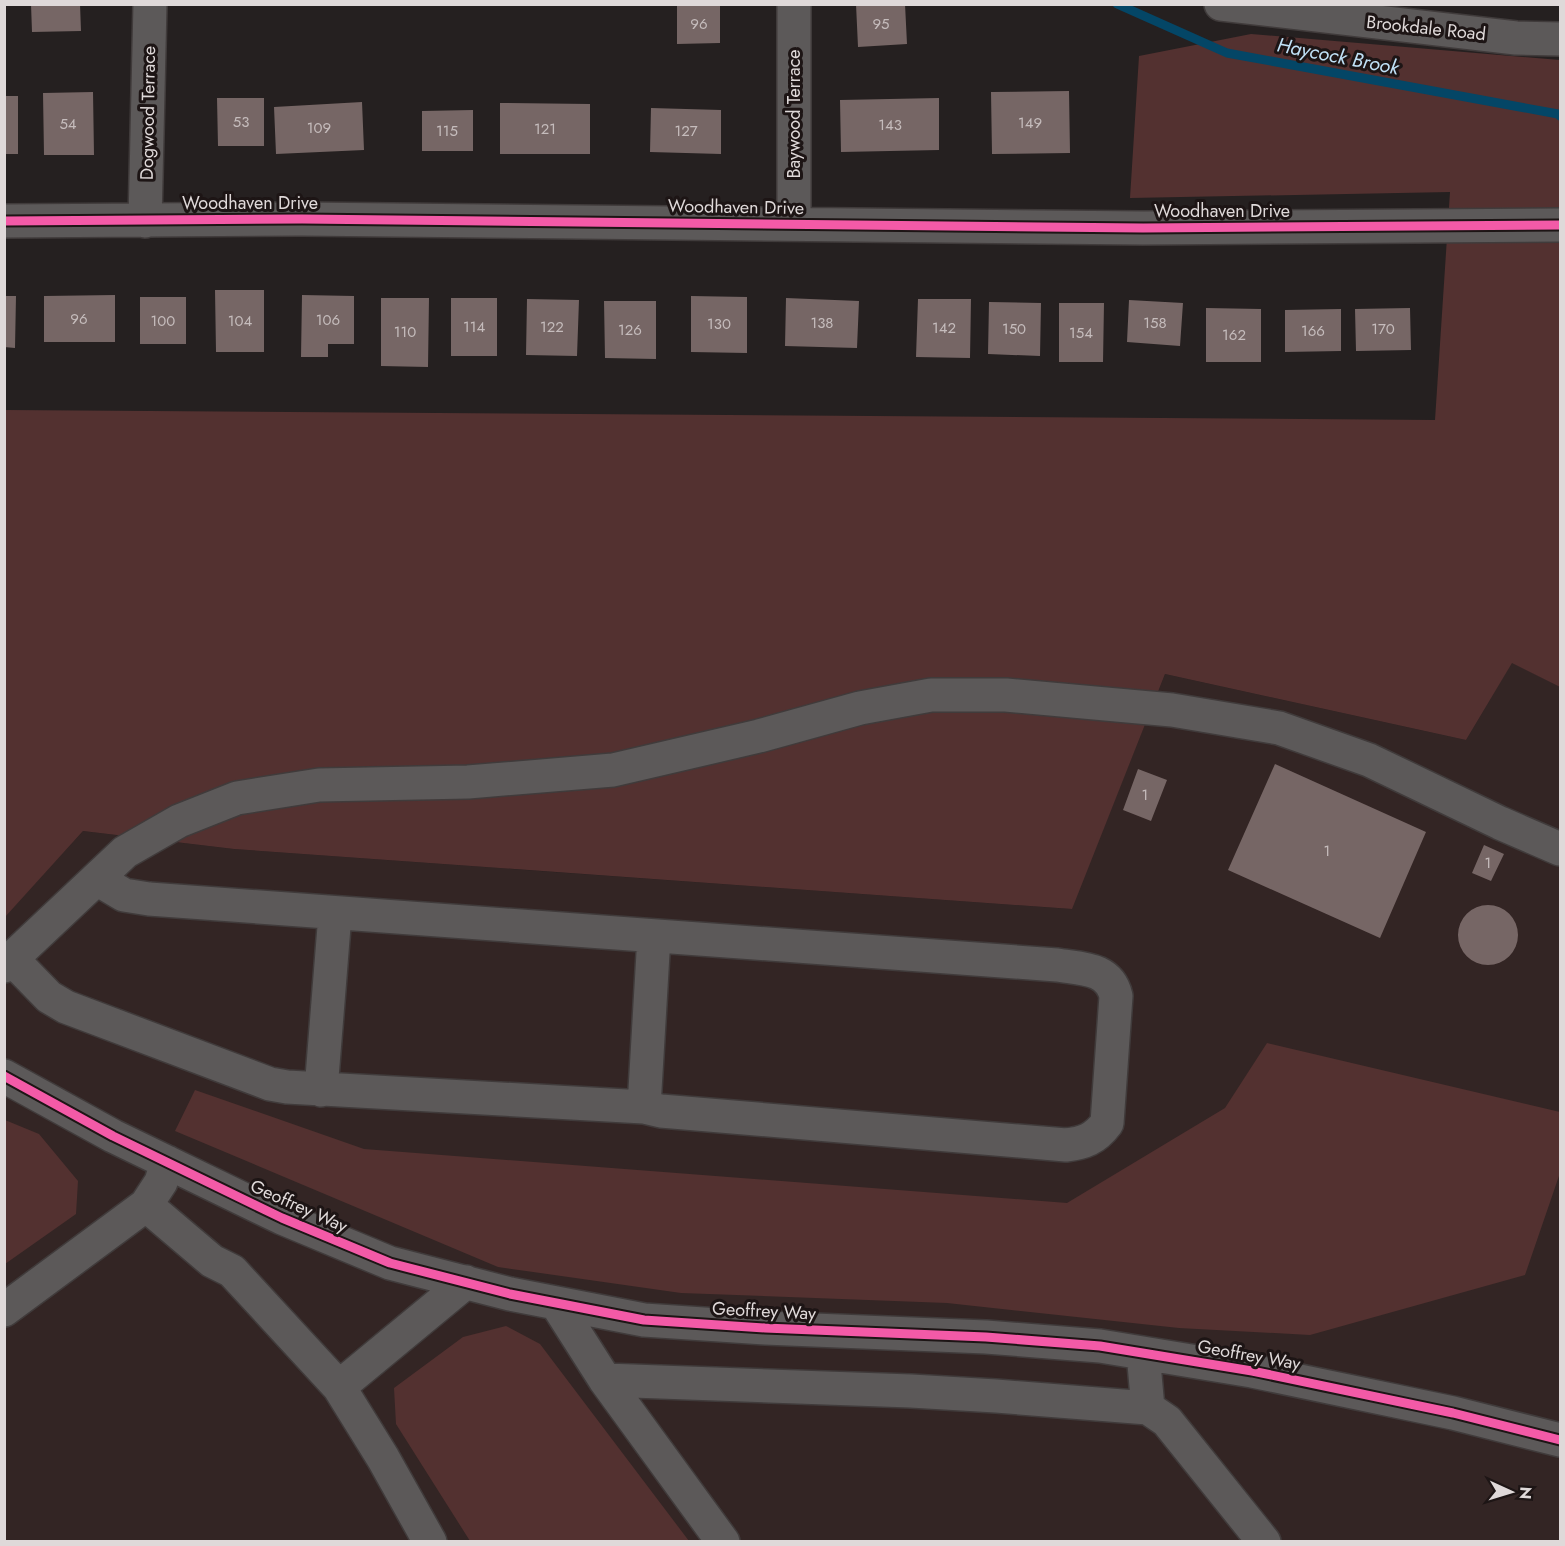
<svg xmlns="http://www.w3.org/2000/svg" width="1565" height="1546" font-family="Jost,sans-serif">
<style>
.built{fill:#332524}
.green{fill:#533130}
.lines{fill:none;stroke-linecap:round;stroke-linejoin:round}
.stream{stroke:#044666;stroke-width:9}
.building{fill:#766665}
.minor-casing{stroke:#403b3b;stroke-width:36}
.minor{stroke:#5c5959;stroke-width:33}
.cycleway-casing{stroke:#1d1515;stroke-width:13}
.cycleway{stroke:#f35aa7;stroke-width:9}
.labels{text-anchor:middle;stroke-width:6;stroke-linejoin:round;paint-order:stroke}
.number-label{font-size:15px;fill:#c5bcbc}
.street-label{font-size:18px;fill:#dfd9d9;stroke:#1d1515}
.water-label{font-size:20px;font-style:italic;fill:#c0e1f7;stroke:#1d1515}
</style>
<rect width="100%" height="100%" fill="#252020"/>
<path class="built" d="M 1512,662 L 1560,687 L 1560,1541 L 5,1541 L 4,917 L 83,831 L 234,849 L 1071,909 L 1165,674 L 1466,740 Z"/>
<path class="green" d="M 1251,34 L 1560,60 L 1560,687 L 1512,663 L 1466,740 L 1165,674 L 1072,909 L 234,849 L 83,831 L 5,917 L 5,410 L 1435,420 L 1450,192 L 1130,198 L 1139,56 Z
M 1267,1043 L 1560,1112 L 1560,1173 L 1525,1275 L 1310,1335 L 1179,1328 L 947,1303 L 681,1293 L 498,1267 L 175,1131 L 195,1090 L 364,1149 L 1067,1203 L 1225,1108 Z
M 5,1120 L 39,1134 L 78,1181 L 76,1214 L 5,1264 Z
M 506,1326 L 540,1344 L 689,1541 L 470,1541 L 396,1424 L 394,1388 L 463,1337 Z"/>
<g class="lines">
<path class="stream" d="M 1117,4 L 1227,53 L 1558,114 L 1560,116"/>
</g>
<path class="building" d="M 31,4 L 80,4 L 81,31 L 32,32 Z
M 677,4 L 720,4 L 720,43 L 677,44 Z
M 856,4 L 905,4 L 907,44 L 858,47 Z
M 1069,91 L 1070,153 L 992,154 L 991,92 Z
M 93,92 L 94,155 L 44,155 L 43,93 Z
M 4,96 L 18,96 L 18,154 L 4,154 Z
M 217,98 L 264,98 L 264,146 L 218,146 Z
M 939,98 L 939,150 L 841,152 L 840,100 Z
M 362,102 L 364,150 L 276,154 L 274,107 Z
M 500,103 L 590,104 L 590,154 L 500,154 Z
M 651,108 L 721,110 L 721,154 L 650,152 Z
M 473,110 L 473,151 L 422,151 L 422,111 Z
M 215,290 L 264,290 L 264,352 L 216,352 Z
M 115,295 L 115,342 L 44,342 L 44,296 Z
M 302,295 L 354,296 L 354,344 L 328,344 L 328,357 L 301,357 Z
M 4,296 L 16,296 L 15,348 L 4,347 Z
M 691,296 L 747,297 L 747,353 L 691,352 Z
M 140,297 L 186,297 L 186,344 L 140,344 Z
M 381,298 L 429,298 L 428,367 L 381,366 Z
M 451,298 L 497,298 L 497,356 L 451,356 Z
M 786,298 L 859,301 L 857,348 L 785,346 Z
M 527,299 L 579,300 L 577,356 L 526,355 Z
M 918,299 L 971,299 L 970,358 L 916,357 Z
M 1129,300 L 1183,303 L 1180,346 L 1127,342 Z
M 604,301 L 656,301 L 656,359 L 605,358 Z
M 989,302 L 1041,303 L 1040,356 L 988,354 Z
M 1059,303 L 1104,303 L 1103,362 L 1059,362 Z
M 1206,308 L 1261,309 L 1261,362 L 1206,362 Z
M 1410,308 L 1411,350 L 1356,351 L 1355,309 Z
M 1341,309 L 1341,351 L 1285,352 L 1285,310 Z
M 1275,764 L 1426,832 L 1380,938 L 1228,870 Z
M 1138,769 L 1167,780 L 1151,821 L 1123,810 Z
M 1484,845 L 1504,854 L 1491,881 L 1472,873 Z
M1458 935a30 30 0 1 1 60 0a30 30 0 1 1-60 0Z"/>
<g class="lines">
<g class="minor-casing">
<path id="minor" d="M 1221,4 L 1516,38 L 1560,39
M 4,221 L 302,219 L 1143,228 L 1560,225
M 145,221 L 150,4
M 794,224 L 794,4
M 12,959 L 49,997 L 66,1007 L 270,1084 L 287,1087 L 644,1107 L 661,1111 L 1066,1145 C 1084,1143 1095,1139 1107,1123 L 1116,996 C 1109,967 1081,969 1057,965 L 149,899 L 124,895 L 97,879
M 4,966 L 125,852 L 179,821 L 237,798 L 319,785 L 468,782 L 613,770 L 759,736 L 860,708 L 931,695 L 1006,695 L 1172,710 L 1279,728 L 1369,760 L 1500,823 L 1560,849
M 4,1076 L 113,1136 L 282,1218 L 390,1263 L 510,1294 L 644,1320 L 765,1328 L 986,1337 L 1100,1346 L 1252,1371 L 1453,1413 L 1560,1440
M 321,1090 L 335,914
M 644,1107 L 654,936
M 146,1205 L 212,1261 L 232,1271 L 339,1387 L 383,1458 L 430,1542
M 556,1303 L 605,1380 L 723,1542
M 4,1310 L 146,1205 L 161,1182 L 167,1162
M 1143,1353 L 1148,1408 L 1167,1421 L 1264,1542
M 605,1380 L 911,1391 L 996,1396 L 1148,1408
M 339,1387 L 466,1282"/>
</g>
<use href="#minor" class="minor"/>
<g class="cycleway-casing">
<path id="cycleway" d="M 4,221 L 302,219 L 1143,228 L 1560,225
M 4,1076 L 113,1136 L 282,1218 L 390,1263 L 510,1294 L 644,1320 L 765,1328 L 986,1337 L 1100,1346 L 1252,1371 L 1453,1413 L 1560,1440"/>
</g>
<use href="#cycleway" class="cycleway"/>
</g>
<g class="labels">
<g class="number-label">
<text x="699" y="29">96</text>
<text x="881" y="29">95</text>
<text x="241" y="127">53</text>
<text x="1030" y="128">149</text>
<text x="68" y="129">54</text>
<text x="890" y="130">143</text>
<text x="319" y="133">109</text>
<text x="545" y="134">121</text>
<text x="447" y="136">115</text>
<text x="686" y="136">127</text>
<text x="79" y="324">96</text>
<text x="328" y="325">106</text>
<text x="163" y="326">100</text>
<text x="240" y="326">104</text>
<text x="822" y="328">138</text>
<text x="1155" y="328">158</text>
<text x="719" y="329">130</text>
<text x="474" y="332">114</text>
<text x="552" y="332">122</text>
<text x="944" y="333">142</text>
<text x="1014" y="334">150</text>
<text x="1383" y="334">170</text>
<text x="630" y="335">126</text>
<text x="1313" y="336">166</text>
<text x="405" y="337">110</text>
<text x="1081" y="338">154</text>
<text x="1234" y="340">162</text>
<text x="1145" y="800">1</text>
<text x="1327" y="856">1</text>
<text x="1488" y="868">1</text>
</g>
<g class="street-label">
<text transform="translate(1426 28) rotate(6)" y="6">Brookdale Road</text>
<text transform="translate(148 113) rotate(-89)" y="6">Dogwood Terrace</text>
<text transform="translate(794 114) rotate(-90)" y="6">Baywood Terrace</text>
<text x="250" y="209">Woodhaven Drive</text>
<text transform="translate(736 207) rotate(1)" y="6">Woodhaven Drive</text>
<text x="1222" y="217">Woodhaven Drive</text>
<text transform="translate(299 1206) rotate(24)" y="6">Geoffrey Way</text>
<text transform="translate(764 1311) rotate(3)" y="6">Geoffrey Way</text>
<text transform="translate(1249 1355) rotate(10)" y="6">Geoffrey Way</text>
</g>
<g class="water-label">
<text transform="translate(1338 56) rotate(11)" y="7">Haycock Brook</text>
</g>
</g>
<rect width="1565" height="1546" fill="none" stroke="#dfd9d9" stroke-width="12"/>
<g transform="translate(1511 1492) rotate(94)" stroke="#1d1515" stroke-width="4.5" paint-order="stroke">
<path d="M0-4.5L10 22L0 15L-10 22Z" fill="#dfd9d9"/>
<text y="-9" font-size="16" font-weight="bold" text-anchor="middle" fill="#dfd9d9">N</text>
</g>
</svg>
